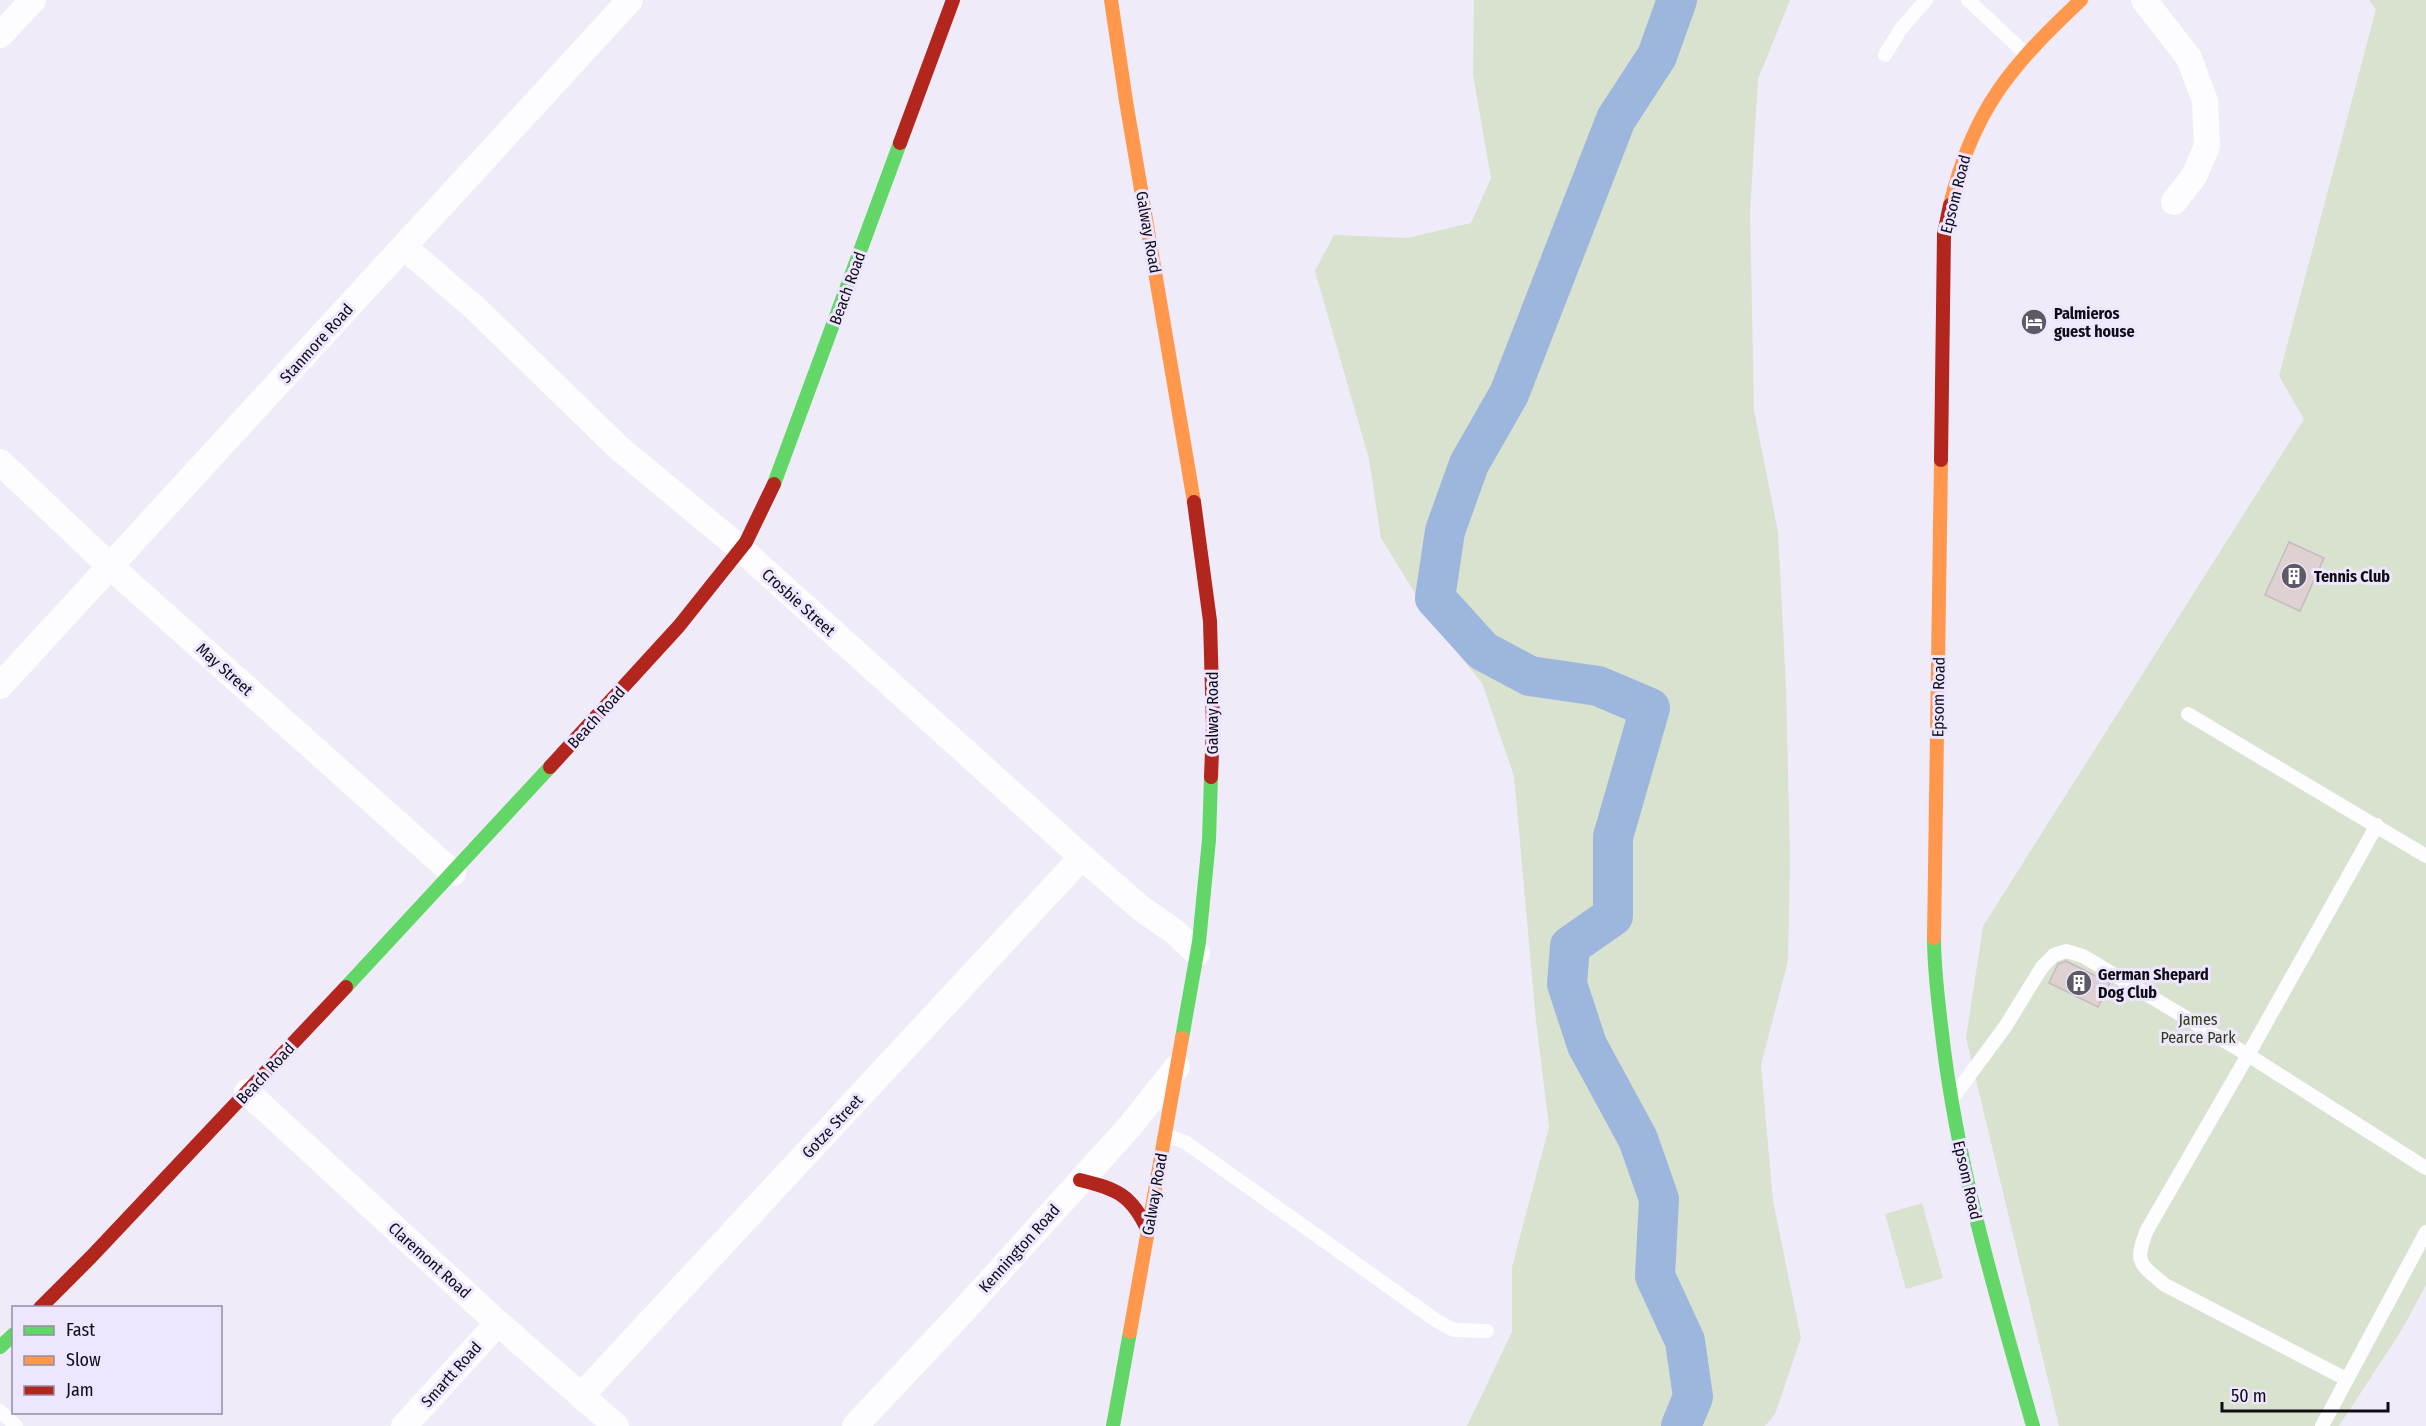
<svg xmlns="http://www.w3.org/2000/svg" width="2426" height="1426" font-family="'Fira Sans Condensed',sans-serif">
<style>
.green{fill:#d8e2ce}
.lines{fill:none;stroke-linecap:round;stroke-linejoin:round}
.river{stroke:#9cb6de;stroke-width:40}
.building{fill:#dfd0d2;stroke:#c4bbbf;stroke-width:1.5}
.lane{stroke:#fdfcfe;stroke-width:14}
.street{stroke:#fdfcfe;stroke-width:26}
.fast{stroke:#63d668;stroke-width:14}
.slow{stroke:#ff974d;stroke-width:14}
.jam{stroke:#b3261e;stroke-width:14}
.labels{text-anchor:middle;stroke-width:6;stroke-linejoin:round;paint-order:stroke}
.street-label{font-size:16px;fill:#100c16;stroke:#eee5ff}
.poi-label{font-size:16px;font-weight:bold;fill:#100c16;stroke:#eee5ff;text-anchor:start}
.park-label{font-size:16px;fill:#2c3d11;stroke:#eee5ff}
</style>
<rect width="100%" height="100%" fill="#f0ebf9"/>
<path class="green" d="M 1474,0 L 1790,0 L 1758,79 L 1750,212 L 1754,410 L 1778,532 L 1786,686 L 1790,857 L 1788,961 L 1761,1065 L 1773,1201 L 1801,1338 L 1775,1414 L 1765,1426 L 1467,1426 L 1512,1332 L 1512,1267 L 1549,1127 L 1536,1021 L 1514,776 L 1482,683 L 1434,624 L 1381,538 L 1369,459 L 1315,271 L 1334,235 L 1407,238 L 1471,223 L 1491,178 L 1473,75 Z
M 2369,0 L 2426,0 L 2426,1285 L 2401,1331 L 2339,1426 L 2059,1426 L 1966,1038 L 1983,926 L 2304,419 L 2279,376 L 2376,9 Z
M 1922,1203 L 1943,1278 L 1906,1289 L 1885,1214 Z"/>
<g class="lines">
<path class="river" d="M 1677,0 L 1657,56 L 1616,119 L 1509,394 L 1469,464 L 1445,531 L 1435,598 L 1483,651 L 1530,676 L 1598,686 L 1650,708 L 1613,837 L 1613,916 L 1570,946 L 1567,984 L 1587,1045 L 1638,1139 L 1659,1199 L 1655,1276 L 1685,1341 L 1693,1397 L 1681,1426"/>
</g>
<path class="building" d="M 2289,542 L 2324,558 L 2300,611 L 2265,595 Z
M 2066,961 L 2110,983 L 2098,1007 L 2049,983 L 2058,964 Z"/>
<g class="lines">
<path class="lane" d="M 1968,0 L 2027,55
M 1885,55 L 1900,30 L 1926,0
M 2188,714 L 2426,856
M 1954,1096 L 2005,1027 L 2042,967 L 2054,955 L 2066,951 L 2083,956 L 2248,1055 L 2426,1168
M 1165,1135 L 1185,1142 L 1437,1321 L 1454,1330 L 1487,1331
M 2346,1379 L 2165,1285 C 2139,1263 2134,1263 2147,1230 L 2248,1055 L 2377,825
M 0,1411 L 16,1426
M 2322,1426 L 2426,1232"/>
<path class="street" d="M 2144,0 L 2189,58 L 2205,101 L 2207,146 L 2194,176 L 2174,202
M 0,35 L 33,0
M 404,247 L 477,310 L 619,448 L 741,549 L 1082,857 L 1142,909 L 1175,932 L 1197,953
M 0,462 L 111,567 L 453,873
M 0,686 L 630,0
M 247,1092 L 498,1323 L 616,1426
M 581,1396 L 1082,857
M 404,1426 L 498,1323
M 855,1426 L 964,1310 L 1131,1125 L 1177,1067"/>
<path class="fast" d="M 774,484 L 900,143
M 1934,938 C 1934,973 1939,1007 1943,1042 C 1959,1173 1997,1299 2033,1426
M 346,987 L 550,767
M 1182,1038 L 1199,942 L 1209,840 L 1211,777
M 0,1347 L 14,1334
M 1113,1426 L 1130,1332"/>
<path class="slow" d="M 1111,0 L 1126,101 L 1194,502
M 1950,205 C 1973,109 2011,66 2081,0
M 1934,938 L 1941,460
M 1130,1332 L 1182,1038"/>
<path class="jam" d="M 900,143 L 953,0
M 1941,460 L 1944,234 L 1950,205
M 1194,502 L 1210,621 L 1213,726 L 1211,777
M 550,767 L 679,626 L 746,542 L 774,484
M 1080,1180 C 1117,1189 1132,1195 1148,1231
M 40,1308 L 91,1257 L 346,987"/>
</g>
<defs>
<g id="hotel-disc" transform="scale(1.35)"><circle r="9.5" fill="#5e5a65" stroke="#eee5ff"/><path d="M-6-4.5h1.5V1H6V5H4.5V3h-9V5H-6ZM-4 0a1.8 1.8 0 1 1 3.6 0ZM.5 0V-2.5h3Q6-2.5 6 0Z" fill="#fff"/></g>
<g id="building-disc" transform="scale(1.35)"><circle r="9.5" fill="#5e5a65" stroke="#eee5ff"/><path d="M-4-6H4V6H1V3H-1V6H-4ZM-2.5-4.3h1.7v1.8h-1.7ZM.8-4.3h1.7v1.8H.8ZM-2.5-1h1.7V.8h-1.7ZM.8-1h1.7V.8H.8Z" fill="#fff"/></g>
</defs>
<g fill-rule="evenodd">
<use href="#hotel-disc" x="2034" y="322"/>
<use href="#building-disc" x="2294" y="576"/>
<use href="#building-disc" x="2079" y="983"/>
</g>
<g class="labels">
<g class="street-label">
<text transform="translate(1955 194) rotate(-76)" y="6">Epsom Road</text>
<text transform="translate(1149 232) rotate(80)" y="6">Galway Road</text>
<text transform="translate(847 288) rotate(-70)" y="6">Beach Road</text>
<text transform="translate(316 343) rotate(-48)" y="6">Stanmore Road</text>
<text transform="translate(799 602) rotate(42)" y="6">Crosbie Street</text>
<text transform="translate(225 669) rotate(42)" y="6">May Street</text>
<text transform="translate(1938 697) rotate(-89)" y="6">Epsom Road</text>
<text transform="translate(1212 713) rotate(-90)" y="6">Galway Road</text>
<text transform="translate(596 717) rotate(-48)" y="6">Beach Road</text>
<text transform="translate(265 1073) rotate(-47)" y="6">Beach Road</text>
<text transform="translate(832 1126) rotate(-47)" y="6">Gotze Street</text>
<text transform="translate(1968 1180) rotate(77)" y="6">Epsom Road</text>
<text transform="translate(1154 1194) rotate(-80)" y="6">Galway Road</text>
<text transform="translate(1019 1248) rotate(-48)" y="6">Kennington Road</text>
<text transform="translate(430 1260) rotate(42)" y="6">Claremont Road</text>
<text transform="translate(451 1374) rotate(-48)" y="6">Smartt Road</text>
</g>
<g class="poi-label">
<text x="2054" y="319">Palmieros<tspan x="2054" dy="18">guest house</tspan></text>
<text x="2314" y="582">Tennis Club</text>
<text x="2098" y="980">German Shepard<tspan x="2098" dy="18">Dog Club</tspan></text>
</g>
<g class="park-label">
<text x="2198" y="1025">James<tspan x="2198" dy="18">Pearce Park</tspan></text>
</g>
</g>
<rect x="12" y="1306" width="210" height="108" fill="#eee5ff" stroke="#958ea2" stroke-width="1.5"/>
<rect x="24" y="1326" width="30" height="9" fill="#63d668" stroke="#958ea2" stroke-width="1.5"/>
<text x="66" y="1336" font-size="18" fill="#100c16">Fast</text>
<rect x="24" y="1356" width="30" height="9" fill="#ff974d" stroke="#958ea2" stroke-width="1.5"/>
<text x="66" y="1366" font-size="18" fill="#100c16">Slow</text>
<rect x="24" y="1386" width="30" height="9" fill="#b3261e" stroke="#958ea2" stroke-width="1.5"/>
<text x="66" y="1396" font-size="18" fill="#100c16">Jam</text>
<path d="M2222 1402v9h166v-9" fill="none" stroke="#100c16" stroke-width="3"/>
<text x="2231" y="1402" font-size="18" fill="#100c16" stroke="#eee5ff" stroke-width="4.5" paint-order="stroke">50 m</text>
</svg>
